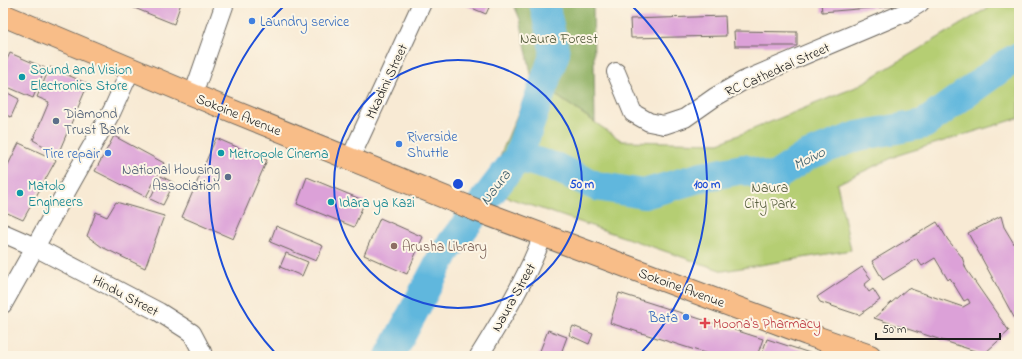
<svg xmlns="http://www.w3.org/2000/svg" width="1022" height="359" font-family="'Indie Flower',sans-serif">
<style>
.green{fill:#b5ce73;stroke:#687548}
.forest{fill:#90b165;stroke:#566640}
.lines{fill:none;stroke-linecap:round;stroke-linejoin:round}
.river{stroke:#60b7dd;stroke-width:30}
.building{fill:#dca1d8}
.street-casing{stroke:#69645c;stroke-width:20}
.primary-casing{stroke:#69645c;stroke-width:24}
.street{stroke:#fff;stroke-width:18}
.primary{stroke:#f8bd88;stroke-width:22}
.ring{fill:none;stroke:#1d4ed8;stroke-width:2}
.shop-dot{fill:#3f7fe0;stroke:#fcf5e5;stroke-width:1.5}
.culture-dot{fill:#0f9aa8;stroke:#fcf5e5;stroke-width:1.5}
.service-dot{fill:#5c6f8a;stroke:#fcf5e5;stroke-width:1.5}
.education-dot{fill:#8d6e63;stroke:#fcf5e5;stroke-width:1.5}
.health-dot{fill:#e0444e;stroke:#fcf5e5;stroke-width:1.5}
.labels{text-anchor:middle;stroke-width:4;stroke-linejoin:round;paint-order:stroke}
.shop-label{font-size:14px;fill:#366cbe;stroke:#fcf5e5;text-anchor:start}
.park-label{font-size:14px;fill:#525a3a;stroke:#fcf5e5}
.culture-label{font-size:14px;fill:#0d838f;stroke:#fcf5e5;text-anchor:start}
.street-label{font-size:14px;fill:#1c1c1c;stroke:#fcf5e5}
.service-label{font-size:14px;fill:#4e5e75;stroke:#fcf5e5;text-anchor:start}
.education-label{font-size:14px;fill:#785e54;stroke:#fcf5e5;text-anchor:start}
.health-label{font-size:14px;fill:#be3a42;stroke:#fcf5e5;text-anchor:start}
.water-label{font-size:15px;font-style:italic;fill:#375a69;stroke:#fcf5e5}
.centre{fill:#1d4ed8;stroke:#fcf5e5;stroke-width:2}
.ring-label{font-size:12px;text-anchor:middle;font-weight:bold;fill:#1d4ed8;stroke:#fcf5e5;stroke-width:4;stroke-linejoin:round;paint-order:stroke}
</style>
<rect width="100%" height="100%" fill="#fcf5e5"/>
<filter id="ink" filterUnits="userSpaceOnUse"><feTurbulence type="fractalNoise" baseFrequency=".025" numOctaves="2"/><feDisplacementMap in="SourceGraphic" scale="8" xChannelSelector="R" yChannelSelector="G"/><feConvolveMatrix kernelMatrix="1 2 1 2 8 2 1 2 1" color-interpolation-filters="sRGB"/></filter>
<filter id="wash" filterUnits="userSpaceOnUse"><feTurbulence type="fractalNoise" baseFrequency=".012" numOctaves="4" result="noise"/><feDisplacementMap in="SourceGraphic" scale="16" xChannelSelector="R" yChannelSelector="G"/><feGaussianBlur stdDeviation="0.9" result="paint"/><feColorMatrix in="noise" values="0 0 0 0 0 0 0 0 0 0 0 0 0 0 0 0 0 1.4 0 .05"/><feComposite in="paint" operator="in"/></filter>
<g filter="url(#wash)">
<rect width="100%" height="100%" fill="#f8ead4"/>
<path class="green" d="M 996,3 L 1019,3 L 1019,118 L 898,155 L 837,184 L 851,250 L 723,271 L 486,190 L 532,79 L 622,141 L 719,143 L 856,87 Z"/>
<path class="forest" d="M 513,3 L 593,3 L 595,122 L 532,79 L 520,19 Z"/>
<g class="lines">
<path class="river" d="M 518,157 L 557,168 L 596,186 L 644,194 L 702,177 L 743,169 L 772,179 L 806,156 L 858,136 L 924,124 L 1006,64 L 1019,57
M 390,356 L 445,252 L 518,157 L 555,53 L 544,3"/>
</g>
<g id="blocks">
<path class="building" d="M 122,3 L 181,3 L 174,24 Z
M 460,3 L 491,3 L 486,14 Z
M 821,3 L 894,3 L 894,6 L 822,12 Z
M 725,16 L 726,36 L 631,38 L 630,19 Z
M 734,31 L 797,32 L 797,46 L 735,46 Z
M 10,53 L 45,68 L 33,98 L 3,85 L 3,68 Z
M 50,67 L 88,84 L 58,154 L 33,140 L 49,102 L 37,97 Z
M 4,91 L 19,99 L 11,117 L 3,114 Z
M 114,136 L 164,163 L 146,197 L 95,171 Z
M 216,138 L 267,160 L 233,239 L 182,217 Z
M 19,143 L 56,160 L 23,220 L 3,211 L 3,175 Z
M 161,176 L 174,183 L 163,205 L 150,199 Z
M 307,177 L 365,201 L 354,227 L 297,204 Z
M 116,202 L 164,216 L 145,268 L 102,247 L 87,236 L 96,212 L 107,217 Z
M 1001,216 L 1004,227 L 1019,252 L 1019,319 L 1016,321 L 968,233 Z
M 380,218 L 423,237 L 407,274 L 364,255 Z
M 937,222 L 948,240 L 962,257 L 966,269 L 1009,331 L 984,354 L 874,318 L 908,288 L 963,307 L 970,303 L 968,299 L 964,301 L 950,278 L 948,280 L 935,258 L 922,266 L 917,259 L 883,280 L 872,261 Z
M 276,226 L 323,246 L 316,261 L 270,242 Z
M 286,253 L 308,262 L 302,276 L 280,267 Z
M 862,267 L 871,279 L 864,285 L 869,292 L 873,289 L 880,300 L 859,315 L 820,302 L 817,297 Z
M 619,293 L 763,339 L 757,356 L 714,356 L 610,323 Z
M 573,326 L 593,334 L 589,344 L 569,335 Z
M 548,330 L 567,337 L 560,356 L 538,356 Z
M 767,339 L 819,356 L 761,356 Z"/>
</g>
</g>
<g filter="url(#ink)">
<use href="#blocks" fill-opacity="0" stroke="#69645c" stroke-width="1"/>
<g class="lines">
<g class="street-casing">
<path id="street" d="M 616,72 L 633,113 L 649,122 L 664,125 L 685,118 L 715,97 L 743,81 L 904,13 L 920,3
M 193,95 L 225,3
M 350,159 L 422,3
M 3,233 L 35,247 L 159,312 L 192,333 L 202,352 L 203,356
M 3,304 L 80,167 L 112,111 L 131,69
M 479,356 C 503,317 527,278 543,235"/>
</g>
<g class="primary-casing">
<path id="primary" d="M 3,15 L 193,95 L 476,210 L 807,334 L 870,356"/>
</g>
<use href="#street" class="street"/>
<use href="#primary" class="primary"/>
</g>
</g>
<g class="ring">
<circle cx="458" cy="184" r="124"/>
<path d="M277 355A249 249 0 0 1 287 3M629 3A249 249 0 0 1 639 355"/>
</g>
<g class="shop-dot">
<circle cx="252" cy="21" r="4"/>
<circle cx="399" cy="144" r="4"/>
<circle cx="108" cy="153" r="4"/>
<circle cx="686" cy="317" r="4"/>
</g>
<g class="culture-dot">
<circle cx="22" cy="77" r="4"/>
<circle cx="221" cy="153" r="4"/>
<circle cx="20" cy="193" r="4"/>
<circle cx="331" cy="202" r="4"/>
</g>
<g class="service-dot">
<circle cx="56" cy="121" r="4"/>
<circle cx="228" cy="177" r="4"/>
</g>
<circle class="education-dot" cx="394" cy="246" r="4"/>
<path class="health-dot" d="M703 317h4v4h4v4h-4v4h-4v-4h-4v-4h4z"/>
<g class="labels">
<g class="shop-label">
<text x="260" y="26">Laundry service</text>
<text x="407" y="141">Riverside<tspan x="407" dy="16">Shuttle</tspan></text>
<text x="100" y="158" text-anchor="end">Tire repair</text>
<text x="678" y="322" text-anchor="end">Bata</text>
</g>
<g class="park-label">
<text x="559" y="43">Naura Forest</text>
<text x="770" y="192">Naura<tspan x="770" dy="16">City Park</tspan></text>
</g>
<g class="culture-label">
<text x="30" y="74">Sound and Vision<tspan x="30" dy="16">Electronics Store</tspan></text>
<text x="229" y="158">Metropole Cinema</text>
<text x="28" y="190">Matolo<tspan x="28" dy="16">Engineers</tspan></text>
<text x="339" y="207">Idara ya Kazi</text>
</g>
<g class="street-label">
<text transform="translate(777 69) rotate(-24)" y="5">RC Cathedral Street</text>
<text transform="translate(386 81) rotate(-65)" y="5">Mkadini Street</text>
<text transform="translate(239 114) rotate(22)" y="5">Sokoine Avenue</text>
<text transform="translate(682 287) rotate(20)" y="5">Sokoine Avenue</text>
<text transform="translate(126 295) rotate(28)" y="5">Hindu Street</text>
<text transform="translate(513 297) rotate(-61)" y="5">Naura Street</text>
</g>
<g class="service-label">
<text x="64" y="118">Diamond<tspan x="64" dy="16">Trust Bank</tspan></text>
<text x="220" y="174" text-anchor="end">National Housing<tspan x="220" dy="16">Association</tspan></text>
</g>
<g class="education-label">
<text x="402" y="251">Arusha Library</text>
</g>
<g class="health-label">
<text x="713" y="328">Moona's Pharmacy</text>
</g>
<g class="water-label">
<text transform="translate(809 158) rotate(-27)" y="5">Moivo</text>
<text transform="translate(495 187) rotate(-52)" y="5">Naura</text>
</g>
</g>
<circle cx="458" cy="184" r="6" class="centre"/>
<g class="ring-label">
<text x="582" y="188">50 m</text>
<text x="707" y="188">100 m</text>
</g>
<rect width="1022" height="359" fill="none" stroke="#fcf5e5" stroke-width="16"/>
<path d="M876 333v6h124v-6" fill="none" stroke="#1c1c1c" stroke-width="2"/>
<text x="882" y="333" font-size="12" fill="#1c1c1c" stroke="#fcf5e5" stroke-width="3" paint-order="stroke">50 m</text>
</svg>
